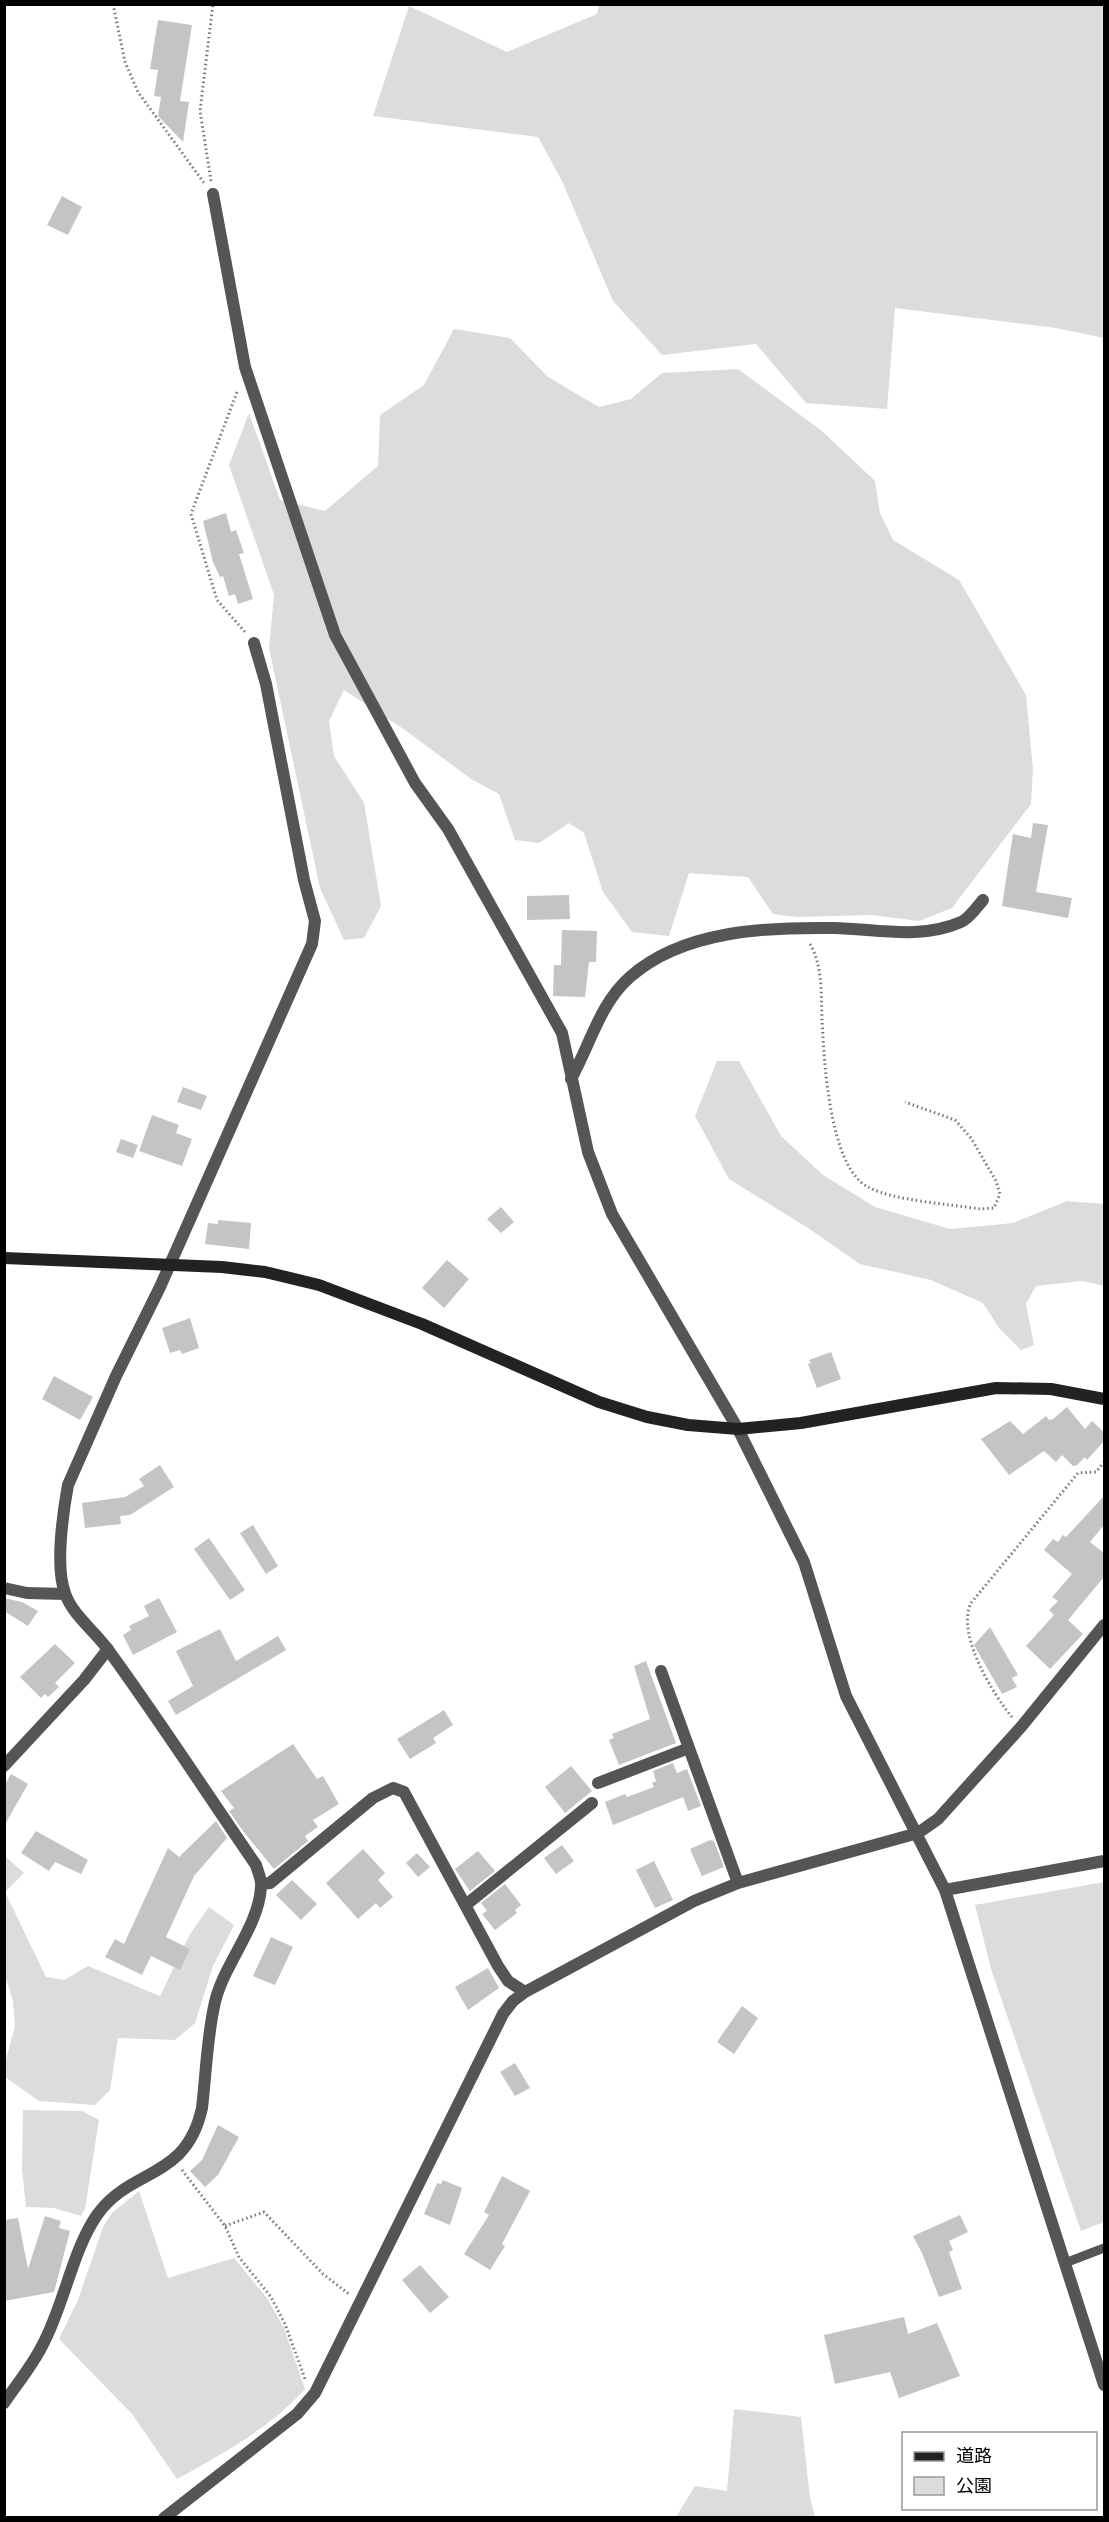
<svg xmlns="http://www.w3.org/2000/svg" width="1109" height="2522" font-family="Roboto,'Noto Sans JP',sans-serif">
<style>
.green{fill:#dcdcdc}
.building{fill:#c4c4c4}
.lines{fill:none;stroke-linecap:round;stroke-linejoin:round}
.path{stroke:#777;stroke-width:3;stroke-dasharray:1.5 3;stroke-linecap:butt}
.lane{stroke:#555;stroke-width:9}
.street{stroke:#555;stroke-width:12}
.secondary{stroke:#222;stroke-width:12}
</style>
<rect width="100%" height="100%" fill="#fff"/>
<path class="green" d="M 599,5 L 1104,5 L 1104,338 L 1056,328 L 895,308 L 887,409 L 806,403 L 756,344 L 662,355 L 613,301 L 562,181 L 538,137 L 373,116 L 409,6 L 507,52 L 597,14 Z
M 454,329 L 510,338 L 548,377 L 599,407 L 631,399 L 662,373 L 738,369 L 822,431 L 875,481 L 880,513 L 893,540 L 959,580 L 1026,695 L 1033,769 L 1031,804 L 952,908 L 919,921 L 871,915 L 797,917 L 773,914 L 748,877 L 689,873 L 669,936 L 632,932 L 603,892 L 584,833 L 569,823 L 539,843 L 515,840 L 499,794 L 471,779 L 405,730 L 344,690 L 329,721 L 334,756 L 364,803 L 381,906 L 364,938 L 344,940 L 320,888 L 269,648 L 274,595 L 229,465 L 249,413 L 280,500 L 325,511 L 378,466 L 380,415 L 424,385 Z
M 717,1061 L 739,1061 L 781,1136 L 823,1175 L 875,1207 L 950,1229 L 1013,1223 L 1067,1201 L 1104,1204 L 1104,1286 L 1082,1281 L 1036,1286 L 1026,1304 L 1034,1345 L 1021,1350 L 999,1328 L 983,1303 L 931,1280 L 860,1264 L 808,1228 L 729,1179 L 695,1116 Z
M 4,1855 L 24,1873 L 5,1892 L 46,1977 L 64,1980 L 88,1966 L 160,1996 L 190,1934 L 209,1907 L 234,1925 L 213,1966 L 195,2023 L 175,2040 L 118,2038 L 110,2090 L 95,2105 L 39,2101 L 5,2077 L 5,2063 L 15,2026 L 13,2001 L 5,1975 Z
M 1104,1882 L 1104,2222 L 1081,2231 L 991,1969 L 975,1905 Z
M 23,2110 L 82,2111 L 99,2120 L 85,2209 L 81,2216 L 54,2208 L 26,2207 L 22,2170 Z
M 139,2191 L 168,2278 L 234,2258 L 267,2298 L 284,2328 L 305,2389 C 269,2429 223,2453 177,2479 L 132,2414 L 59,2339 L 78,2300 L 103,2227 L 112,2213 Z
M 734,2409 L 801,2417 L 810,2498 L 815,2517 L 676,2517 L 695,2486 L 727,2491 Z"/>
<path class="building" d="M 158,20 L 192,25 L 180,101 L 189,102 L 183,142 L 158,116 L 161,97 L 154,96 L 158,70 L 150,69 Z
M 62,196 L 82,207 L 68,235 L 47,225 Z
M 226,513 L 231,532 L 236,530 L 244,553 L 239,554 L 253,599 L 238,604 L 235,594 L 229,596 L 223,576 L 220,577 L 213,562 L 203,521 Z
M 1033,823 L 1048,825 L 1036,892 L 1072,898 L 1068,918 L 1002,906 L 1013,834 L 1031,838 Z
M 569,895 L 570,919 L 527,920 L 527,896 Z
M 562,930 L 597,931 L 596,962 L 589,962 L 585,997 L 553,996 L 554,965 L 561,965 Z
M 183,1087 L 207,1096 L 201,1110 L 177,1102 Z
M 152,1115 L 179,1125 L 176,1133 L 192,1139 L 182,1166 L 139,1151 Z
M 121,1139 L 138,1145 L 133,1158 L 116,1152 Z
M 501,1207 L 514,1222 L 501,1233 L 487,1219 Z
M 218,1220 L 251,1223 L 249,1249 L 205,1244 L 208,1223 L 218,1224 Z
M 447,1260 L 469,1279 L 444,1308 L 422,1288 Z
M 190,1318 L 199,1348 L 182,1354 L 180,1350 L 170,1353 L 162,1328 Z
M 831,1352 L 841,1379 L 817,1388 L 808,1364 L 811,1363 L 809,1360 Z
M 54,1376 L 93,1397 L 80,1420 L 42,1399 Z
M 1067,1407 L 1085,1429 L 1092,1421 L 1104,1432 L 1104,1441 L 1087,1460 L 1085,1457 L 1077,1465 L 1073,1466 L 1062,1455 L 1056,1462 L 1044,1451 L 1009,1475 L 981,1439 L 1010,1421 L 1023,1434 L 1046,1416 L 1049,1420 L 1053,1419 Z
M 160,1465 L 174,1487 L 130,1515 L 120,1516 L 121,1524 L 85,1528 L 82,1503 L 125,1497 L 144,1486 L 139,1479 Z
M 1104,1496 L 1104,1525 L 1090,1542 L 1104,1553 L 1104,1577 L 1068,1620 L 1083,1634 L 1050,1669 L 1026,1646 L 1054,1615 L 1049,1610 L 1058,1601 L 1052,1597 L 1072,1574 L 1044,1550 L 1053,1539 L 1058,1542 L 1063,1535 L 1066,1537 Z
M 253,1525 L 278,1566 L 266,1574 L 240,1533 Z
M 209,1538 L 245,1590 L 230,1600 L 194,1549 Z
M 4,1598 L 22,1602 L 38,1611 L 28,1626 L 4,1611 Z
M 159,1598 L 177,1632 L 133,1655 L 123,1635 L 131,1630 L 129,1626 L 149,1616 L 144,1606 Z
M 990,1627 L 1018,1675 L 1012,1678 L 1017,1687 L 1002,1694 L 974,1645 Z
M 220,1629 L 236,1661 L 278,1636 L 286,1650 L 176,1715 L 168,1701 L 193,1686 L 176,1651 Z
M 55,1644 L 75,1663 L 55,1683 L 59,1687 L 48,1697 L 45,1694 L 41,1698 L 20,1677 Z
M 646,1661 L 676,1743 L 619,1765 L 609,1740 L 614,1738 L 612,1734 L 650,1719 L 634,1666 Z
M 444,1710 L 453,1725 L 433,1738 L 436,1743 L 410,1759 L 397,1739 Z
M 293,1744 L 317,1779 L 323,1776 L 339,1804 L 313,1820 L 318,1827 L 305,1836 L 308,1841 L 274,1869 L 243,1831 L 229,1811 L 234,1808 L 221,1791 Z
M 673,1763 L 677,1773 L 687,1769 L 701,1806 L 688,1811 L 683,1797 L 613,1825 L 605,1802 L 625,1794 L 627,1797 L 654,1787 L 652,1783 L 656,1781 L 653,1771 Z
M 571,1766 L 592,1791 L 565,1813 L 545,1787 Z
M 11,1774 L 28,1784 L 4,1826 L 4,1786 Z
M 216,1821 L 227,1838 L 194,1876 L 166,1937 L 190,1949 L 180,1970 L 151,1956 L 142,1975 L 105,1957 L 115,1939 L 124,1944 L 168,1848 L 179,1857 Z
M 36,1831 L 88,1860 L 81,1874 L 55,1862 L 49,1871 L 21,1853 Z
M 710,1840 L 714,1841 L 724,1867 L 702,1876 L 690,1849 Z
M 562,1845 L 574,1861 L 556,1874 L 544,1858 Z
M 363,1849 L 385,1873 L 378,1880 L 393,1897 L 380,1908 L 376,1903 L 358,1919 L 326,1883 Z
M 478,1851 L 495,1871 L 470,1891 L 455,1869 Z
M 417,1853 L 430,1867 L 418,1877 L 406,1863 Z
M 654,1861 L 673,1900 L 655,1908 L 636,1870 Z
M 292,1880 L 317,1904 L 301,1920 L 276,1895 Z
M 505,1884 L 521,1905 L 515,1910 L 517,1913 L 495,1930 L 482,1914 L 487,1911 L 481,1903 Z
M 271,1937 L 293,1947 L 275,1985 L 253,1976 Z
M 488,1968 L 499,1988 L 468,2010 L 455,1987 Z
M 742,2006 L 758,2018 L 734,2054 L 717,2042 Z
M 515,2063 L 530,2088 L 515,2096 L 500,2072 Z
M 218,2125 L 239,2137 L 218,2175 L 205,2187 L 190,2171 L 202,2160 Z
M 502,2176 L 530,2191 L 502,2244 L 505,2246 L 490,2270 L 464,2254 L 489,2215 L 484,2212 Z
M 443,2180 L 462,2188 L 450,2225 L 424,2214 L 437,2183 L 441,2184 Z
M 960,2215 L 968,2232 L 949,2241 L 953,2250 L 949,2252 L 962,2289 L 939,2297 L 922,2253 L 913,2236 Z
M 45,2216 L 61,2221 L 59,2228 L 70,2231 L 54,2292 L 4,2301 L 4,2220 L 18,2218 L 28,2269 Z
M 420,2265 L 449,2297 L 430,2313 L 402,2280 Z
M 904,2317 L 908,2334 L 937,2323 L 960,2376 L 899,2398 L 890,2372 L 835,2384 L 824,2335 Z"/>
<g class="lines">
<path class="path" d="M 113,4 L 125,62 L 138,92 L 204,183
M 211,181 L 200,111 L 213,4
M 237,392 L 191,514 L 217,600 L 245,632
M 810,944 C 823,966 821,995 822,1020 C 824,1059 829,1167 868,1187 C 894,1201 950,1204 980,1209 L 994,1208 L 1000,1194 L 996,1181 L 971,1138 L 955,1120 L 905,1102
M 1012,1717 C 992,1693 956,1633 971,1603 L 1078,1473 L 1096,1472 L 1104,1462
M 182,2170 L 225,2226 L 239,2257 L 271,2297 L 285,2324 L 305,2379
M 225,2226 L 264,2212 L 323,2274 L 349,2294"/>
<path class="lane" d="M 1065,2263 L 1104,2248"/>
<path class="street" d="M 213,194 L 245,367 L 335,635 L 415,783 L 448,829 L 562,1033 L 588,1152 L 612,1214 L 738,1429 L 804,1562 L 846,1696 L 945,1890 L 1104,2385
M 571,1079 C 590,1045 600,1003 630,977 C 683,930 767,927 834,928 C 877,929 920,940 961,922 C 969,919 977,907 983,900
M 4,1588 L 27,1593 L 65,1594
M 661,1671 L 738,1883
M 4,1766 L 84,1680 L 108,1649
M 598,1783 L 689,1748
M 261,1884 L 270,1883 L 373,1798 L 393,1788 L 404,1792 L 498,1966 L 508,1981 L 525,1992
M 945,1890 L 1104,1861
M 467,1904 L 592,1803
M 4,2403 C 17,2384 32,2366 42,2346 C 64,2306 72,2251 97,2215 C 131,2167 186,2181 202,2108 C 206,2074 207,2036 215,2002 C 224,1964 259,1926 261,1887 C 262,1880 258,1872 256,1865 C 207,1794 160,1721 109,1651 C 96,1632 72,1615 65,1593 C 55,1567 63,1512 68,1485 L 116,1376 L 160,1287 L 312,944 L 315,921 L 304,880 L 266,684 L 254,643
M 164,2518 L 297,2414 L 315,2393 L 503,2014 L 513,2001 L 525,1992 L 694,1901 L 738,1883 L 918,1833 L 938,1819 L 1021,1727 L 1104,1625"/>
<path class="secondary" d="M 4,1258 L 222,1267 L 265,1272 L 319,1285 L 422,1324 L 599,1402 L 647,1417 L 688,1425 L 738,1429 L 801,1423 L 996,1388 L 1051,1389 L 1104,1399"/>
</g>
<rect width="1109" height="2522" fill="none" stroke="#000000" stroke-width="12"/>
<rect x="902" y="2432" width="195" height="78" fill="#ffffff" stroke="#999999" stroke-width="1.5"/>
<rect x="914" y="2452" width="30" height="9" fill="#222222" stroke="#999999" stroke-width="1.5"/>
<text x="956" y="2462" font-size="18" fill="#000000">道路</text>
<rect x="914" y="2477" width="30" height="18" fill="#dcdcdc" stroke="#999999" stroke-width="1.5"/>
<text x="956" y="2492" font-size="18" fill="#000000">公園</text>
</svg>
